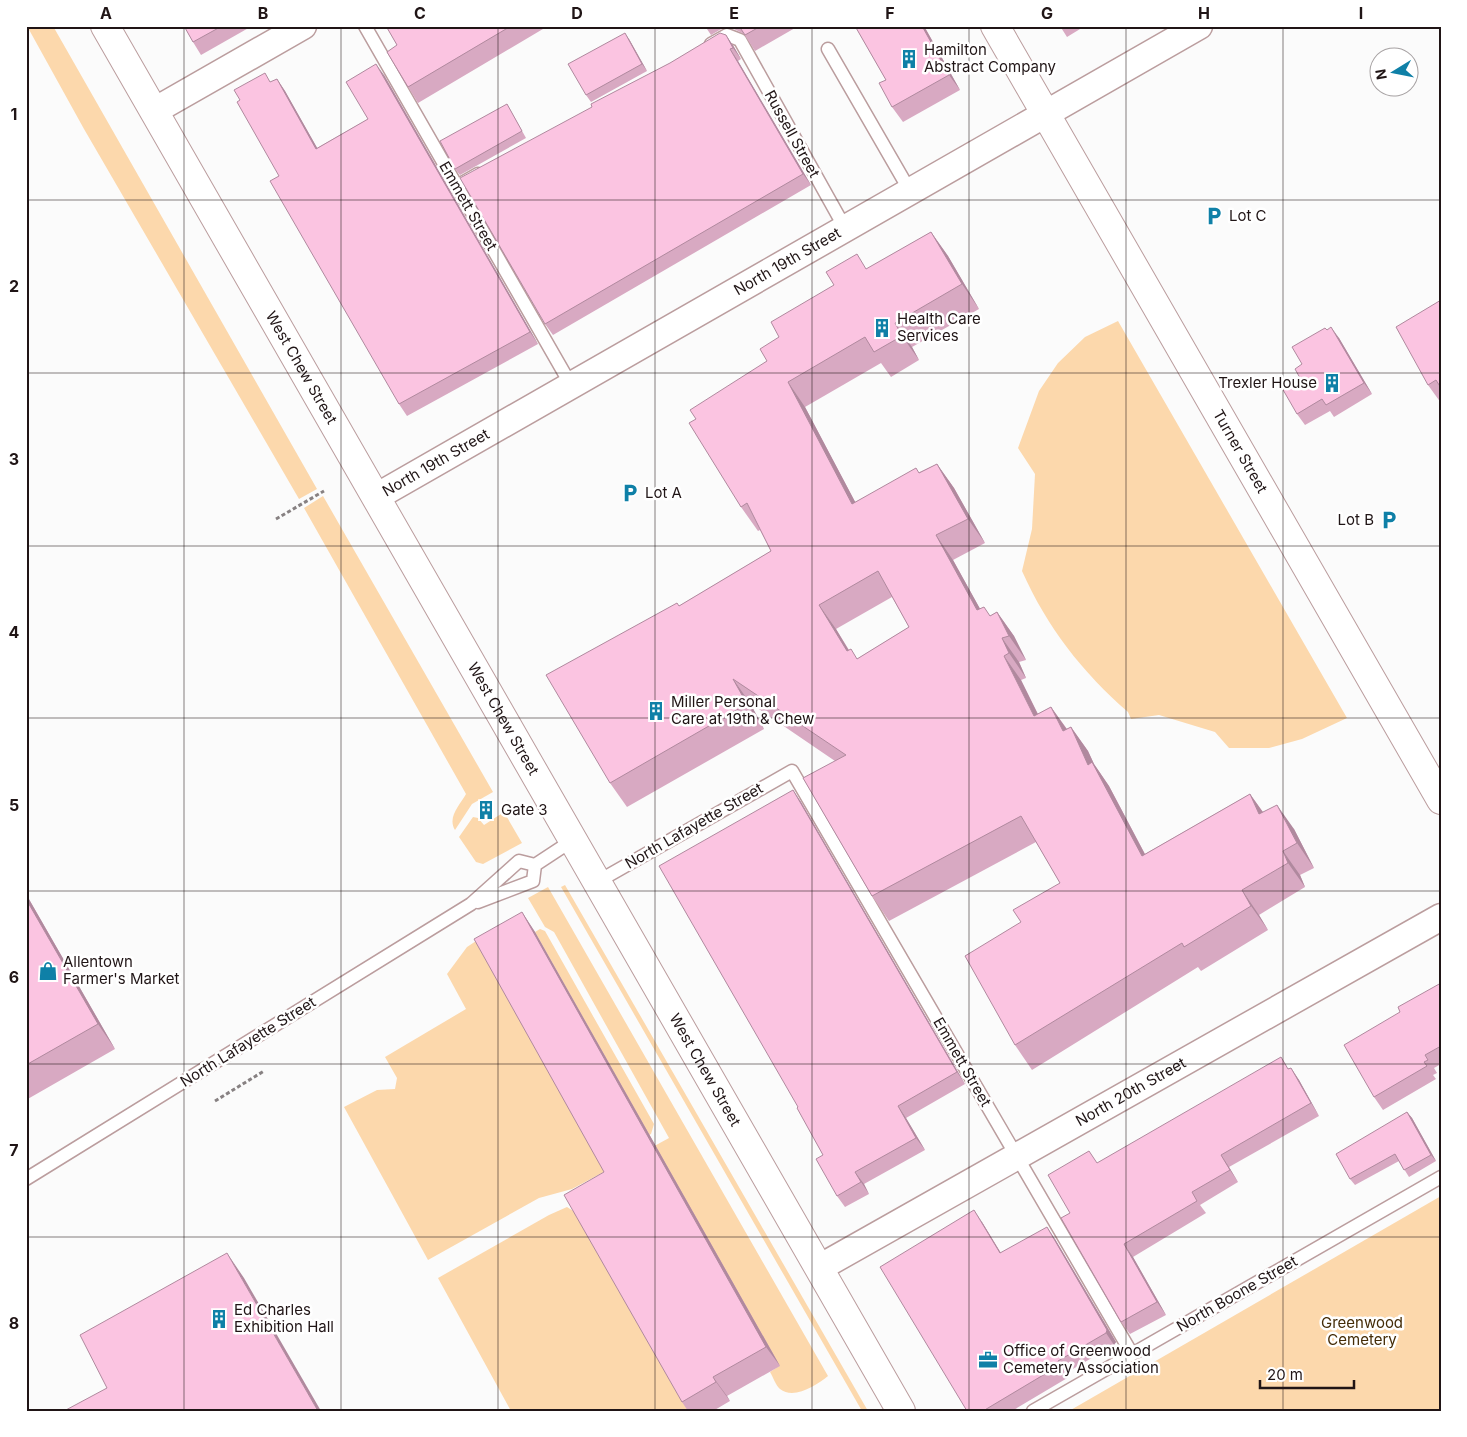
<svg xmlns="http://www.w3.org/2000/svg" width="1467" height="1437" font-family="Inter,sans-serif">
<style>
.green{fill:#fcd8ac}
.lines{fill:none;stroke-linecap:round;stroke-linejoin:round}
.service-casing{stroke:#bb9d9e;stroke-width:15}
.minor-casing{stroke:#bb9d9e;stroke-width:29}
.tertiary-casing{stroke:#bb9d9e;stroke-width:30}
.path{stroke:#878182;stroke-width:3;stroke-dasharray:4 2.5;stroke-linecap:butt}
.service{stroke:#fff;stroke-width:12}
.minor{stroke:#fff;stroke-width:26}
.tertiary{stroke:#fff;stroke-width:28}
.wall{fill:#d8a9c2;fill-rule:evenodd}
.shaded-wall{fill:#b0899e}
.building{fill:#fbc4e1;stroke:#b0899e;fill-rule:evenodd}
.grid{fill:none;stroke:#201516;stroke-width:1;stroke-opacity:0.55}
.labels{text-anchor:middle;stroke-width:5;stroke-linejoin:round;paint-order:stroke}
.poi-label{font-size:15px;fill:#201516;stroke:#fff;text-anchor:start}
.street-label{font-size:15px;fill:#201516;stroke:#fff}
.park-label{font-size:15px;fill:#442c07;stroke:#fff}
.neatline{fill:none;stroke:#201516;stroke-width:2}
.grid-label{font-size:16px;text-anchor:middle;font-weight:bold;fill:#201516}
</style>
<rect width="100%" height="100%" fill="#fbfbfb"/>
<path class="green" d="M 27,26 L 53,26 L 317,489 L 299,499 L 84,129 Z
M 1118,321 L 1347,718 L 1302,739 L 1269,748 L 1229,748 L 1215,732 L 1159,715 L 1131,719 L 1128,712 C 1082,672 1047,627 1022,571 L 1032,529 L 1035,474 L 1018,448 L 1039,391 L 1058,363 L 1085,337 Z
M 323,496 L 493,792 L 472,804 L 455,830 C 447,817 460,805 466,794 L 304,508 Z
M 504,812 L 522,843 L 483,864 L 476,862 L 459,837 L 473,817 L 478,818 L 484,825 Z
M 565,885 L 584,918 L 868,1411 L 862,1411 L 561,887 Z
M 548,887 L 828,1376 C 817,1385 794,1400 780,1389 C 776,1386 773,1377 770,1372 L 779,1366 L 666,1165 L 636,1156 L 669,1138 L 554,932 L 545,927 L 528,898 Z
M 540,929 L 545,931 L 654,1124 L 651,1134 L 645,1137 L 645,1128 L 535,932 Z
M 476,941 L 613,1167 L 572,1189 L 539,1198 L 428,1260 L 344,1107 L 377,1090 L 395,1089 L 397,1078 L 385,1057 L 466,1009 L 447,974 L 467,947 Z
M 1441,1196 L 1441,1411 L 1069,1411 Z
M 567,1207 L 578,1214 L 689,1411 L 511,1411 L 438,1278 L 549,1215 Z"/>
<g class="lines">
<g class="service-casing">
<path id="service" d="M 365,26 L 571,385
M 711,44 L 727,35 L 740,40 L 845,228
M 828,49 L 910,191
M 457,186 L 478,174
M 597,882 L 792,771 L 1132,1354
M 478,902 L 533,881 L 535,865
M 26,1179 L 471,904 L 519,861 L 535,865 L 573,840
M 1033,1411 L 1441,1177"/>
</g>
<g class="minor-casing">
<g id="minor">
<path d="M 154,111 L 303,26"/>
<path id="s1" d="M 376,497 L 1199,26"/>
<path id="s2" d="M 819,1268 L 1441,917"/>
</g>
</g>
<g class="tertiary-casing">
<g id="tertiary">
<path id="s3" d="M 105,26 L 901,1411"/>
<path id="s4" d="M 995,26 L 1441,800"/>
</g>
</g>
<path class="path" d="M 276,519 L 324,491
M 215,1101 L 264,1071"/>
<use href="#service" class="service"/>
<use href="#minor" class="minor"/>
<use href="#tertiary" class="tertiary"/>
</g>
<path class="wall" d="M 184,26 L 252,26 L 201,55 L 193,42 Z
M 386,26 L 548,26 L 418,103 L 408,87 L 397,45 Z
M 705,26 L 794,26 L 795,28 L 755,51 L 744,34 L 730,27 L 723,28 L 711,35 Z
M 855,26 L 924,26 L 960,90 L 903,122 L 892,107 L 886,80 Z
M 1060,26 L 1085,26 L 1067,37 Z
M 726,35 L 734,47 L 741,59 L 738,61 L 811,185 L 553,335 L 545,324 Z
M 629,39 L 647,71 L 591,102 L 586,95 Z
M 384,75 L 538,344 L 407,416 L 399,404 L 271,82 L 277,79 L 285,91 L 317,148 L 368,119 Z
M 507,104 L 511,111 L 526,138 L 460,175 L 455,169 Z
M 931,232 L 948,256 L 979,309 L 912,347 L 919,360 L 891,377 L 881,363 L 805,407 L 855,502 L 937,464 L 954,488 L 985,543 L 953,560 L 980,609 L 990,616 L 997,612 L 1014,636 L 1026,660 L 1019,662 L 1026,678 L 1021,680 L 1038,714 L 1051,707 L 1067,729 L 1071,727 L 1088,751 L 1094,764 L 1109,786 L 1145,854 L 1250,794 L 1263,812 L 1294,829 L 1314,868 L 1300,875 L 1305,887 L 1259,915 L 1268,930 L 1201,971 L 1198,967 L 1032,1070 L 1015,1045 L 1021,922 L 1060,883 L 1036,842 L 889,921 L 872,896 L 835,761 L 750,703 L 764,729 L 627,807 L 610,783 L 679,606 L 771,551 L 760,530 L 758,531 L 741,507 L 696,419 L 767,361 L 779,337 L 867,269 ZM 892,597 L 909,627 L 857,659 L 849,650 L 836,629 Z
M 1441,300 L 1441,403 L 1428,385 Z
M 1327,330 L 1339,338 L 1372,394 L 1334,417 L 1330,411 L 1305,425 L 1297,414 L 1300,378 L 1302,364 Z
M 793,790 L 801,802 L 965,1084 L 906,1118 L 925,1150 L 864,1184 L 869,1194 L 845,1207 L 837,1196 L 823,1155 L 798,1107 Z
M 26,894 L 115,1049 L 26,1100 Z
M 522,912 L 535,932 L 780,1366 L 727,1396 L 730,1401 L 713,1411 L 688,1411 L 682,1402 L 604,1172 Z
M 1441,983 L 1441,1064 L 1434,1068 L 1437,1073 L 1433,1075 L 1436,1079 L 1383,1110 L 1374,1097 L 1400,1012 Z
M 1289,1068 L 1291,1068 L 1299,1080 L 1319,1116 L 1229,1167 L 1238,1182 L 1200,1205 L 1206,1213 L 1133,1257 L 1166,1315 L 1130,1334 L 1121,1322 L 1070,1213 Z
M 1407,1112 L 1412,1118 L 1436,1161 L 1409,1177 L 1399,1161 L 1355,1185 L 1350,1179 Z
M 982,1222 L 1001,1253 L 1055,1239 L 1116,1342 L 1114,1345 L 1066,1373 L 1069,1377 L 1012,1411 L 967,1411 Z"/>
<path class="shaded-wall" d="M 922,26 L 924,26 L 960,90 L 949,75 Z
M 625,33 L 629,39 L 647,71 L 642,64 Z
M 726,35 L 734,47 L 741,59 L 733,48 Z
M 730,49 L 738,61 L 811,185 L 803,174 Z
M 376,64 L 384,75 L 538,344 L 530,332 Z
M 277,79 L 285,91 L 324,160 L 316,149 Z
M 931,232 L 948,256 L 979,309 L 962,284 Z
M 895,323 L 912,347 L 919,360 L 902,336 Z
M 1331,327 L 1339,338 L 1372,394 L 1364,383 Z
M 788,382 L 805,407 L 869,528 L 852,504 Z
M 937,464 L 954,488 L 985,543 L 968,519 Z
M 936,535 L 953,560 L 994,634 L 977,610 Z
M 819,605 L 836,629 L 864,676 L 847,651 Z
M 997,612 L 1014,636 L 1026,660 L 1009,636 Z
M 1002,638 L 1019,662 L 1026,678 L 1009,653 Z
M 1004,656 L 1021,680 L 1051,741 L 1034,716 Z
M 733,679 L 750,703 L 764,729 L 747,704 Z
M 1051,707 L 1068,731 L 1063,731 Z
M 1071,727 L 1088,751 L 1094,764 L 1109,786 L 1159,881 L 1142,856 L 1088,765 Z
M 793,790 L 801,802 L 965,1084 L 957,1072 Z
M 1250,794 L 1267,818 L 1259,814 Z
M 1277,805 L 1294,829 L 1314,868 L 1297,843 Z
M 1283,851 L 1300,875 L 1305,887 L 1288,863 Z
M 1242,890 L 1259,915 L 1268,930 L 1251,906 Z
M 26,894 L 115,1049 L 98,1024 L 26,899 Z
M 522,912 L 535,932 L 780,1366 L 766,1347 Z
M 1291,1068 L 1299,1080 L 1319,1116 L 1311,1103 Z
M 898,1106 L 906,1118 L 925,1150 L 916,1138 Z
M 1407,1112 L 1412,1118 L 1436,1161 L 1431,1155 Z
M 1221,1155 L 1229,1167 L 1238,1182 L 1230,1170 Z
M 855,1172 L 864,1184 L 869,1194 L 861,1182 Z
M 974,1210 L 982,1222 L 1008,1265 L 1000,1253 Z
M 1047,1227 L 1055,1239 L 1116,1342 L 1114,1345 L 1106,1333 Z
M 1124,1244 L 1133,1257 L 1166,1315 L 1157,1302 Z
M 227,1253 L 244,1278 L 321,1411 L 318,1411 Z
M 713,1377 L 727,1396 L 730,1401 L 716,1382 Z"/>
<path class="building" d="M 184,26 L 222,26 L 193,42 Z
M 386,26 L 511,26 L 408,87 L 387,52 L 397,45 Z
M 739,26 L 761,26 L 745,35 Z
M 855,26 L 922,26 L 949,75 L 892,107 L 879,83 L 886,80 Z
M 625,33 L 642,64 L 586,95 L 568,64 Z
M 720,33 L 726,35 L 733,48 L 730,49 L 803,174 L 545,324 L 460,178 L 592,107 L 591,104 L 670,63 Z
M 376,64 L 530,332 L 399,404 L 270,181 L 279,176 L 237,102 L 240,100 L 234,90 L 265,73 L 270,82 L 277,79 L 316,149 L 368,119 L 346,82 Z
M 507,104 L 522,131 L 455,169 L 440,141 Z
M 931,232 L 962,284 L 895,323 L 902,336 L 874,352 L 865,337 L 788,382 L 852,504 L 916,468 L 919,473 L 937,464 L 968,519 L 936,535 L 977,610 L 984,607 L 990,616 L 997,612 L 1009,636 L 1002,638 L 1009,653 L 1004,656 L 1034,716 L 1051,707 L 1063,731 L 1071,727 L 1088,765 L 1092,762 L 1142,856 L 1250,794 L 1259,814 L 1277,805 L 1297,843 L 1283,851 L 1288,863 L 1242,890 L 1251,906 L 1184,947 L 1182,943 L 1015,1045 L 965,956 L 1021,922 L 1013,910 L 1060,883 L 1021,816 L 872,896 L 803,778 L 846,755 L 733,679 L 747,704 L 610,783 L 546,675 L 677,603 L 679,606 L 771,551 L 747,503 L 741,507 L 689,423 L 696,419 L 690,410 L 767,361 L 760,349 L 779,337 L 771,322 L 834,285 L 826,272 L 857,254 L 866,269 ZM 878,571 L 909,627 L 857,659 L 851,649 L 847,651 L 819,605 Z
M 1441,300 L 1441,388 L 1436,380 L 1428,385 L 1396,327 Z
M 1331,327 L 1364,383 L 1326,405 L 1322,399 L 1297,414 L 1282,388 L 1300,378 L 1295,369 L 1302,364 L 1292,347 L 1325,328 L 1327,330 Z
M 793,790 L 957,1072 L 898,1106 L 916,1138 L 855,1172 L 861,1182 L 837,1196 L 816,1159 L 823,1155 L 797,1108 L 798,1107 L 659,866 Z
M 26,899 L 98,1024 L 26,1065 Z
M 522,912 L 766,1347 L 713,1377 L 716,1382 L 682,1402 L 564,1195 L 604,1172 L 474,939 Z
M 1441,983 L 1441,1046 L 1425,1055 L 1428,1060 L 1424,1062 L 1427,1066 L 1374,1097 L 1344,1045 L 1400,1012 L 1398,1007 Z
M 1281,1057 L 1288,1069 L 1291,1068 L 1311,1103 L 1221,1155 L 1230,1170 L 1192,1192 L 1197,1201 L 1124,1244 L 1157,1302 L 1121,1322 L 1061,1218 L 1070,1213 L 1048,1175 L 1089,1151 L 1097,1163 Z
M 1407,1112 L 1431,1155 L 1404,1170 L 1395,1154 L 1350,1179 L 1336,1154 Z
M 974,1210 L 1000,1253 L 1047,1227 L 1107,1330 L 1106,1333 L 1058,1361 L 1060,1365 L 983,1411 L 967,1411 L 880,1267 Z
M 227,1253 L 318,1411 L 64,1411 L 107,1388 L 80,1335 Z"/>
<path class="grid" d="M 184,26 L 184,1411M 341,26 L 341,1411M 498,26 L 498,1411M 655,26 L 655,1411M 812,26 L 812,1411M 969,26 L 969,1411M 1126,26 L 1126,1411M 1283,26 L 1283,1411M 26,200 L 1441,200M 26,373 L 1441,373M 26,546 L 1441,546M 26,718 L 1441,718M 26,891 L 1441,891M 26,1064 L 1441,1064M 26,1237 L 1441,1237"/>
<defs>
<g id="building-bare" transform="scale(1.5)"><path d="M-4-6H4V6H1V3H-1V6H-4ZM-2.5-4.3h1.7v1.8h-1.7ZM.8-4.3h1.7v1.8H.8ZM-2.5-1h1.7V.8h-1.7ZM.8-1h1.7V.8H.8Z" fill="#0f80a7" stroke="#fff" stroke-width="2.5" paint-order="stroke"/></g>
<g id="parking-bare" transform="scale(1.5)"><path d="M-3.5-5.5H1a3.5 3.5 0 0 1 0 7H-1V5.5H-3.5ZM-1-3.4V-.6H.8a1.4 1.4 0 0 0 0-2.8Z" fill="#0f80a7" stroke="#fff" stroke-width="2.5" paint-order="stroke"/></g>
<g id="shop-bare" transform="scale(1.5)"><path d="M-5-2.5h2.3a2.7 3.5 0 0 1 5.4 0H5L5.5 6h-11ZM-1.5-2.5h3a1.5 2.3 0 0 0-3 0Z" fill="#0f80a7" stroke="#fff" stroke-width="2.5" paint-order="stroke"/></g>
<g id="office-bare" transform="scale(1.5)"><path d="M-6-3h4V-5.5h4V-3h4V5H-6ZM-1-4.5V-3h2v-1.5ZM-6 0V1H6V0Z" fill="#0f80a7" stroke="#fff" stroke-width="2.5" paint-order="stroke"/></g>
</defs>
<g fill-rule="evenodd">
<use href="#building-bare" x="909" y="59"/>
<use href="#parking-bare" x="1214" y="216"/>
<use href="#building-bare" x="882" y="328"/>
<use href="#building-bare" x="1332" y="383"/>
<use href="#parking-bare" x="630" y="493"/>
<use href="#parking-bare" x="1389" y="520"/>
<use href="#building-bare" x="656" y="711"/>
<use href="#building-bare" x="486" y="810"/>
<use href="#shop-bare" x="48" y="971"/>
<use href="#building-bare" x="219" y="1319"/>
<use href="#office-bare" x="988" y="1360"/>
</g>
<g class="labels">
<g class="poi-label">
<text x="924" y="55">Hamilton<tspan x="924" dy="17">Abstract Company</tspan></text>
<text x="1229" y="221">Lot C</text>
<text x="897" y="324">Health Care<tspan x="897" dy="17">Services</tspan></text>
<text x="1317" y="388" text-anchor="end">Trexler House</text>
<text x="645" y="498">Lot A</text>
<text x="1374" y="525" text-anchor="end">Lot B</text>
<text x="671" y="707">Miller Personal<tspan x="671" dy="17">Care at 19th &amp; Chew</tspan></text>
<text x="501" y="815">Gate 3</text>
<text x="63" y="967">Allentown<tspan x="63" dy="17">Farmer's Market</tspan></text>
<text x="234" y="1315">Ed Charles<tspan x="234" dy="17">Exhibition Hall</tspan></text>
<text x="1003" y="1356">Office of Greenwood<tspan x="1003" dy="17">Cemetery Association</tspan></text>
</g>
<g class="street-label">
<text transform="translate(792 134) rotate(61)" y="5">Russell Street</text>
<text transform="translate(468 206) rotate(60)" y="5">Emmett Street</text>
<text dy="5" stroke="none"><textPath href="#s1" startOffset="474">North 19th Street</textPath></text>
<text dy="5" stroke="none"><textPath href="#s3" startOffset="394">West Chew Street</textPath></text>
<text dy="5" stroke="none"><textPath href="#s4" startOffset="491">Turner Street</textPath></text>
<text dy="5" stroke="none"><textPath href="#s1" startOffset="69">North 19th Street</textPath></text>
<text dy="5" stroke="none"><textPath href="#s3" startOffset="799">West Chew Street</textPath></text>
<text transform="translate(694 826) rotate(-30)" y="5">North Lafayette Street</text>
<text transform="translate(248 1042) rotate(-32)" y="5">North Lafayette Street</text>
<text transform="translate(962 1062) rotate(60)" y="5">Emmett Street</text>
<text dy="5" stroke="none"><textPath href="#s3" startOffset="1204">West Chew Street</textPath></text>
<text dy="5" stroke="none"><textPath href="#s2" startOffset="358">North 20th Street</textPath></text>
<text transform="translate(1237 1294) rotate(-30)" y="5">North Boone Street</text>
</g>
<g class="park-label">
<text x="1362" y="1328">Greenwood<tspan x="1362" dy="17">Cemetery</tspan></text>
</g>
</g>
<rect width="1467" height="1437" fill="none" stroke="#ffffff" stroke-width="55"/>
<g transform="translate(1394 72) rotate(260)"><circle r="24" fill="#ffffff" stroke="#a6a1a2"/>
<path d="M0-4L9 19L0 12L-9 19Z" fill="#0f80a7"/>
<text y="-8" font-size="14" font-weight="bold" text-anchor="middle" fill="#201516">N</text>
</g>
<path d="M1260 1380v8h94v-8" fill="none" stroke="#201516" stroke-width="2.5"/>
<text x="1267" y="1380" font-size="15" fill="#201516" stroke="#ffffff" stroke-width="4" paint-order="stroke">20 m</text>
<rect x="28" y="28" width="1412" height="1382" class="neatline"/>
<g class="grid-label">
<text x="106" y="19">A</text>
<text x="263" y="19">B</text>
<text x="420" y="19">C</text>
<text x="577" y="19">D</text>
<text x="734" y="19">E</text>
<text x="890" y="19">F</text>
<text x="1047" y="19">G</text>
<text x="1204" y="19">H</text>
<text x="1361" y="19">I</text>
<text x="14" y="120">1</text>
<text x="14" y="292">2</text>
<text x="14" y="465">3</text>
<text x="14" y="638">4</text>
<text x="14" y="811">5</text>
<text x="14" y="983">6</text>
<text x="14" y="1156">7</text>
<text x="14" y="1329">8</text>
</g>
</svg>
